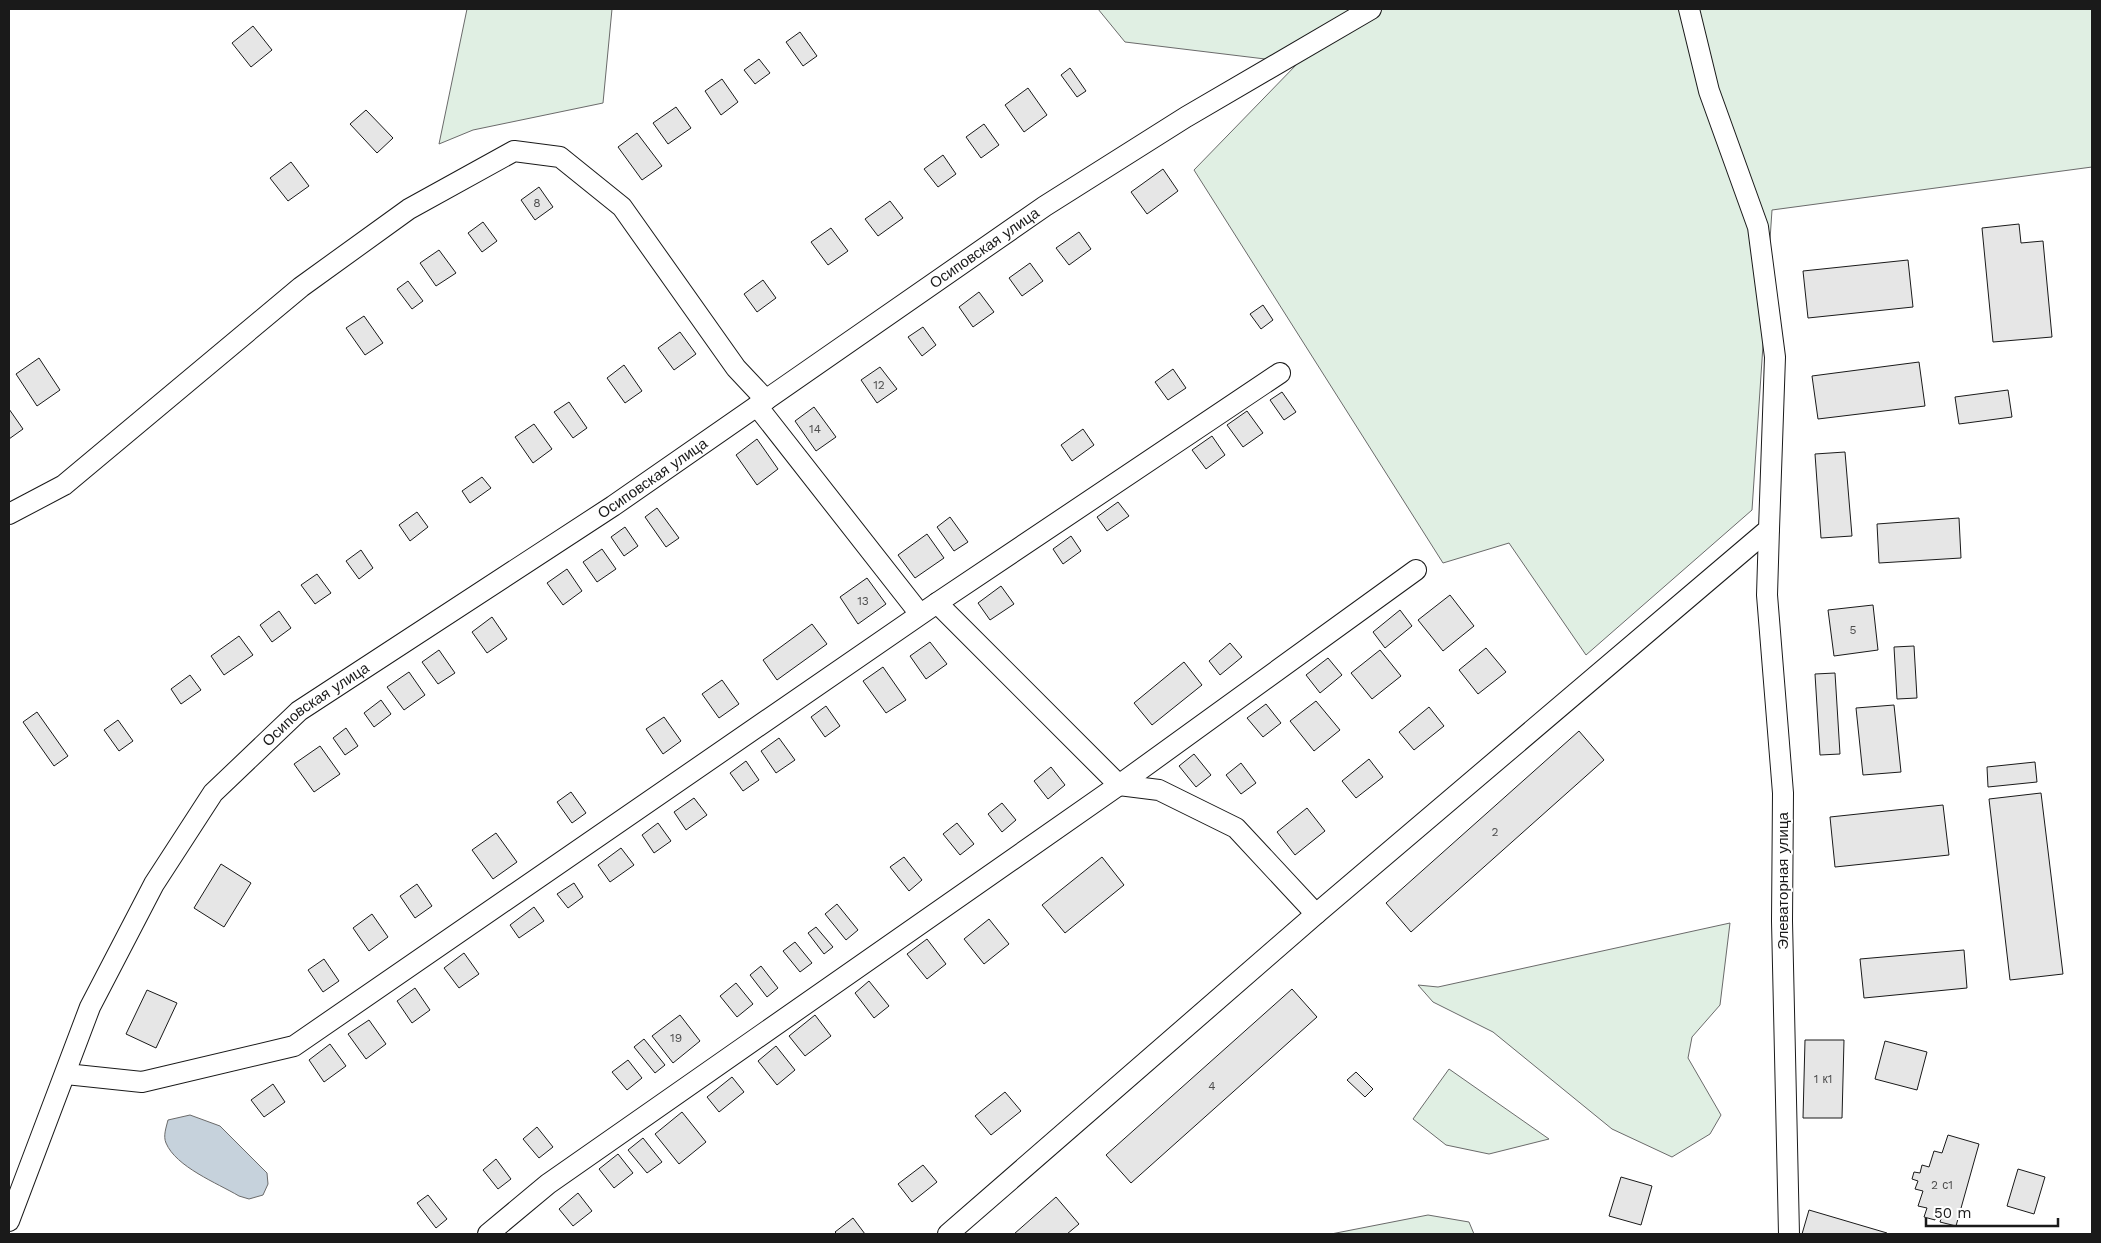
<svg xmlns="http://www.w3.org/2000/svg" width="2101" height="1243" font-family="'Work Sans',sans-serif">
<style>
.green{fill:#e0efe3;stroke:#6a6a6a}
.water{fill:#c6d2dc;stroke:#6a6a6a}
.building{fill:#e6e6e6;stroke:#1a1a1a}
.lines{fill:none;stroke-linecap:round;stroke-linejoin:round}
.minor-casing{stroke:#1a1a1a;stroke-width:22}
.minor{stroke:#fff;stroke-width:20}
.labels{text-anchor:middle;stroke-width:4;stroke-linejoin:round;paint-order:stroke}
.number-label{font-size:12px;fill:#4d4d4d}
.street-label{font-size:15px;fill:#1a1a1a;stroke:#fff}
</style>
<rect width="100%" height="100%" fill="#fff"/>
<path class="green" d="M 467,9 L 612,9 L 603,103 L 473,130 L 439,144 Z
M 1098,9 L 2092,9 L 2092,167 L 1772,210 L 1752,510 L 1586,655 L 1509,543 L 1443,563 L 1194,170 L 1298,63 L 1125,42 Z
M 1730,923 L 1720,1005 L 1692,1037 L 1688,1058 L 1721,1115 L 1710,1134 L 1672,1157 L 1612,1129 L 1493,1032 L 1433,1002 L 1418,985 L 1438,987 Z
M 1449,1069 L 1549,1139 L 1489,1154 L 1446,1145 L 1413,1119 Z
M 1428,1215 L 1469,1222 L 1474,1234 L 1331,1234 Z"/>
<path class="water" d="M 190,1115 L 220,1126 L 267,1173 L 268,1184 L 263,1195 L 249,1199 L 239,1196 C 217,1183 176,1167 166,1143 C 163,1136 166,1128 168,1120 Z"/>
<path class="building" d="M 253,26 L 272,50 L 251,67 L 232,43 Z
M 800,32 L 817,56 L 803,66 L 786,42 Z
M 759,59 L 770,73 L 755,84 L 744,70 Z
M 1070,68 L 1086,91 L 1077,97 L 1061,75 Z
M 722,79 L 738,102 L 721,115 L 705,91 Z
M 1028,88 L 1047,115 L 1024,132 L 1005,105 Z
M 676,107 L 691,128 L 668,144 L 653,123 Z
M 366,110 L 393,138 L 377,153 L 350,124 Z
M 984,124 L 999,145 L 981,158 L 966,137 Z
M 637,133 L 662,166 L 642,180 L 618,147 Z
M 943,155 L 956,174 L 938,187 L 924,169 Z
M 291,162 L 309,186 L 288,201 L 270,178 Z
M 1163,169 L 1178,191 L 1147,214 L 1131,192 Z
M 539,187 L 553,207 L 535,220 L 521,200 Z
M 890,201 L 903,218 L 878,236 L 865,219 Z
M 483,222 L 497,241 L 482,252 L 468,233 Z
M 2019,224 L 2021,243 L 2043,241 L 2052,337 L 1993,342 L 1982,228 Z
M 831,228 L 848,251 L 828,265 L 811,242 Z
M 1079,232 L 1091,249 L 1069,265 L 1056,248 Z
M 439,250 L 456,273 L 436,286 L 420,263 Z
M 1908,260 L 1913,307 L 1808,318 L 1803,271 Z
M 1030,263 L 1043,281 L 1022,296 L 1009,278 Z
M 763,280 L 776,298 L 757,312 L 744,294 Z
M 408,281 L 423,301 L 412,309 L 397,289 Z
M 979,292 L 994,312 L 973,327 L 959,307 Z
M 1263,305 L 1273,320 L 1261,329 L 1250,314 Z
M 364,316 L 383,343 L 365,355 L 346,328 Z
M 923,327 L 936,345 L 922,356 L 908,337 Z
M 680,332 L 696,354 L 674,370 L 658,348 Z
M 39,358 L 60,390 L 37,406 L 16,374 Z
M 1919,362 L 1925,406 L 1818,419 L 1812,376 Z
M 624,365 L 642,391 L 625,403 L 607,378 Z
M 880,367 L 897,389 L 877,403 L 861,380 Z
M 1173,369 L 1186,388 L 1168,400 L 1155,382 Z
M 2008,390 L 2012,417 L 1959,424 L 1955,397 Z
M 1282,392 L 1296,412 L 1284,420 L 1270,400 Z
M 569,402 L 587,428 L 573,438 L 554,412 Z
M 814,407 L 836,437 L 816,451 L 795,421 Z
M 9,409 L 23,429 L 9,439 Z
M 1247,411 L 1263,433 L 1243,447 L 1227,425 Z
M 534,424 L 552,449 L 533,463 L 515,437 Z
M 1083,429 L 1094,445 L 1072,461 L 1061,445 Z
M 1212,436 L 1225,455 L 1206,469 L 1192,450 Z
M 757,439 L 778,469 L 757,485 L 736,455 Z
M 1845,452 L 1852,536 L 1821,538 L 1815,454 Z
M 482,477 L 491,488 L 470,503 L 462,491 Z
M 1118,502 L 1129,516 L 1107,531 L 1097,517 Z
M 657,508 L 679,538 L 666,547 L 645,517 Z
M 417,512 L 428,527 L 410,541 L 399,525 Z
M 950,517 L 968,542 L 954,551 L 937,527 Z
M 1959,518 L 1961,558 L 1879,563 L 1877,524 Z
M 625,527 L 638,546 L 624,556 L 611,537 Z
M 927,534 L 944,558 L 915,578 L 898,555 Z
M 1071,536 L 1081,551 L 1063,564 L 1053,549 Z
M 602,549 L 616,569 L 597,582 L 583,562 Z
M 361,550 L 373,568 L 359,579 L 346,561 Z
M 567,569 L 582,591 L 563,605 L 547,583 Z
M 317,574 L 331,593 L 315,604 L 301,585 Z
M 867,578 L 886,604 L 858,624 L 840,597 Z
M 1001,586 L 1014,604 L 990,620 L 978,603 Z
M 1450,595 L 1474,626 L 1443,651 L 1418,620 Z
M 1873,605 L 1878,650 L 1834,656 L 1828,610 Z
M 1400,610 L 1412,626 L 1385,648 L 1373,632 Z
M 279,611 L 291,628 L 272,642 L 260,625 Z
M 492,617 L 507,639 L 487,653 L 472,632 Z
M 812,624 L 827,644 L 777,680 L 763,660 Z
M 239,636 L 253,655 L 224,675 L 211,656 Z
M 930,642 L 947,664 L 926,679 L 910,656 Z
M 1230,643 L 1242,657 L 1220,675 L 1209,661 Z
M 1914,646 L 1917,698 L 1897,699 L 1894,647 Z
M 1486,648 L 1506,672 L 1478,694 L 1459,670 Z
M 439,650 L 455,673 L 438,684 L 422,662 Z
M 1380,650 L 1401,676 L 1372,699 L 1351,673 Z
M 1328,658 L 1342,675 L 1320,693 L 1306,675 Z
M 1184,662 L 1202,685 L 1152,725 L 1134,703 Z
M 883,667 L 906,700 L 886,713 L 863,681 Z
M 409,672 L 425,695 L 404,710 L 387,687 Z
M 1835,673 L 1840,754 L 1820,755 L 1815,674 Z
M 190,675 L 201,690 L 181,704 L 171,689 Z
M 722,680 L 739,704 L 719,718 L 702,694 Z
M 381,700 L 391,714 L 374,727 L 364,713 Z
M 1316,701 L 1340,730 L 1314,751 L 1290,721 Z
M 1266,704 L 1281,723 L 1263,737 L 1247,718 Z
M 1894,705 L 1901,772 L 1863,775 L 1856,708 Z
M 826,706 L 840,726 L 825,737 L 811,717 Z
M 1429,707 L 1444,726 L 1414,750 L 1399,732 Z
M 37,712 L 68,756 L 54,766 L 23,722 Z
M 664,717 L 681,741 L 663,754 L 646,729 Z
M 118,720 L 133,741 L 119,751 L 104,730 Z
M 346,728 L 358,746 L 345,755 L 333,738 Z
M 1579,731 L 1604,760 L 1411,932 L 1386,903 Z
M 779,738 L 795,760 L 776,773 L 761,751 Z
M 320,746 L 340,774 L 314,792 L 294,764 Z
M 1194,754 L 1211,775 L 1196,787 L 1179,766 Z
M 1369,759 L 1383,777 L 1356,798 L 1342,781 Z
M 746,761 L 759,780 L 743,791 L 730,773 Z
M 2035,762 L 2037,782 L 1988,787 L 1987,767 Z
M 1241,763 L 1256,783 L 1241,794 L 1226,775 Z
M 1051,767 L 1065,785 L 1048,799 L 1034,781 Z
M 571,792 L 586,813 L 572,823 L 557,802 Z
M 2041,793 L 2063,974 L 2010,980 L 1989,799 Z
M 694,798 L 707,815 L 686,830 L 674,812 Z
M 1002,803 L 1016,820 L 1002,832 L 988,814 Z
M 1943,805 L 1949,855 L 1835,867 L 1830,817 Z
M 1307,808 L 1325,831 L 1295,855 L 1277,832 Z
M 658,823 L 671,841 L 654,853 L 642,835 Z
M 957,823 L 974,844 L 960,855 L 943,834 Z
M 496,833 L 517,862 L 493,879 L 472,850 Z
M 621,848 L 634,865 L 610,882 L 598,865 Z
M 904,857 L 922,880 L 909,891 L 890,867 Z
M 1102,857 L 1124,885 L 1065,933 L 1042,905 Z
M 221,864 L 251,883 L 224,927 L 194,908 Z
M 574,883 L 583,897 L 568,908 L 557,894 Z
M 417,884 L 432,906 L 415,918 L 400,896 Z
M 837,904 L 858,930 L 846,940 L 825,914 Z
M 534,907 L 544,921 L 519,938 L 510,925 Z
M 372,914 L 388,937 L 369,951 L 353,928 Z
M 989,919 L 1009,944 L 984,964 L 964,939 Z
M 816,927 L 833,947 L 824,954 L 808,933 Z
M 927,939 L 946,964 L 927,979 L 907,954 Z
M 795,942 L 812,963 L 800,972 L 783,951 Z
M 1964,950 L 1967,988 L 1864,998 L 1860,959 Z
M 464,953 L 479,974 L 459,988 L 444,968 Z
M 324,959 L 339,981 L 323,992 L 308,970 Z
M 761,966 L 778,988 L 767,997 L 750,975 Z
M 869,981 L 889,1006 L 874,1018 L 855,993 Z
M 736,983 L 753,1004 L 737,1017 L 720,996 Z
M 415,988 L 430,1010 L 412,1023 L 397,1001 Z
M 1292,989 L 1317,1017 L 1131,1183 L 1106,1155 Z
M 147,990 L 177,1003 L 156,1048 L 126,1034 Z
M 680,1015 L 700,1041 L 673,1063 L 652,1036 Z
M 815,1015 L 831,1036 L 805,1056 L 789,1036 Z
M 369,1020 L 386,1044 L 366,1059 L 348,1034 Z
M 644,1039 L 665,1065 L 655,1073 L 634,1047 Z
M 1805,1040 L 1844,1040 L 1842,1118 L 1803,1118 Z
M 1885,1041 L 1927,1052 L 1917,1090 L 1875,1079 Z
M 330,1044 L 346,1066 L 324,1082 L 309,1060 Z
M 776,1046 L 795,1070 L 777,1085 L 758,1061 Z
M 628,1060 L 642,1078 L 627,1090 L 612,1072 Z
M 1356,1072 L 1373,1089 L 1365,1097 L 1347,1080 Z
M 732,1077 L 744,1092 L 719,1112 L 707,1097 Z
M 273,1084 L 285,1102 L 264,1117 L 251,1100 Z
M 1005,1092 L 1021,1111 L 991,1135 L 975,1116 Z
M 682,1112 L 706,1142 L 679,1164 L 655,1134 Z
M 537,1127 L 553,1147 L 539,1158 L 523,1139 Z
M 1948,1135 L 1979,1144 L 1956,1226 L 1940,1222 L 1941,1219 L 1936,1217 L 1935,1220 L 1924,1217 L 1927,1208 L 1918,1206 L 1923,1191 L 1915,1189 L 1918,1181 L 1912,1179 L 1914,1172 L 1920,1173 L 1922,1165 L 1929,1167 L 1934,1151 L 1942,1153 Z
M 643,1138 L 662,1162 L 647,1173 L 628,1150 Z
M 618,1154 L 633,1173 L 614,1188 L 599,1169 Z
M 496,1159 L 511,1179 L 498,1189 L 483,1170 Z
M 923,1165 L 937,1182 L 912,1202 L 898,1184 Z
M 2018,1169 L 2045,1177 L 2034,1214 L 2007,1206 Z
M 1621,1177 L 1652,1186 L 1641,1225 L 1609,1216 Z
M 578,1193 L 592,1211 L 573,1226 L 559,1209 Z
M 428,1195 L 447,1219 L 436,1228 L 417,1203 Z
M 1056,1197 L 1079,1224 L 1067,1234 L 1014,1234 Z
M 1809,1210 L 1887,1233 L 1887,1234 L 1802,1234 Z
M 853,1218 L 865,1234 L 837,1234 L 835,1232 Z"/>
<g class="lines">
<g class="minor-casing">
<g id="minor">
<path d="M 757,406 L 920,614"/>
<path d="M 9,514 L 64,485 L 301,287 L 409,209 L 514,151 L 560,157 L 622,207 L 736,368 L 766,400"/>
<path d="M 1769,529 L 1767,595 L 1783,793 L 1782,921 L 1789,1234"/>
<path d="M 937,603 L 1119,785 L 1159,790 L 1236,828 L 1316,914"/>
<path d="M 66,1074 L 142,1082 L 294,1046 L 937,603 L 1280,373"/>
<path id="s1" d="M 9,1221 L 90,1007 L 154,884 L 213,793 L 299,711 L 613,506 L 1045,206 L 1186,117 L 1371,9"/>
<path d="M 488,1234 L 548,1184 L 1119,785 L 1416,570"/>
<path d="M 948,1234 L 1316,914 L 1769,529 L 1775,357 L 1758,227 L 1709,91 L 1689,9"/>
</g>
</g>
<use href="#minor" class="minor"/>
</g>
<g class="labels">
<g class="number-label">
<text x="537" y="207">8</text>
<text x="879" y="389">12</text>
<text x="815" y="433">14</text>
<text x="863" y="605">13</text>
<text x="1853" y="634">5</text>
<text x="1495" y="836">2</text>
<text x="676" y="1042">19</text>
<text x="1823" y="1083">1 к1</text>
<text x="1212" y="1090">4</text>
<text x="1942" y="1189">2 с1</text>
</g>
<g class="street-label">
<text dy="5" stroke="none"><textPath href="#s1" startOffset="1422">Осиповская улица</textPath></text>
<text dy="5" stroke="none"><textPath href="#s1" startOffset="1018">Осиповская улица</textPath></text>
<text dy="5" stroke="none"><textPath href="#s1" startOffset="612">Осиповская улица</textPath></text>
<text transform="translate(1783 881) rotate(-90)" y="5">Элеваторная улица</text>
</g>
</g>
<rect width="2101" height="1243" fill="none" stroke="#1a1a1a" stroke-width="20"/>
<path d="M1926 1218v8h132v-8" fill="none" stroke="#1a1a1a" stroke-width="2.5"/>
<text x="1934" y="1218" font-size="15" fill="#1a1a1a" stroke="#ffffff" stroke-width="4" paint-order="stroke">50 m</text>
</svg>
